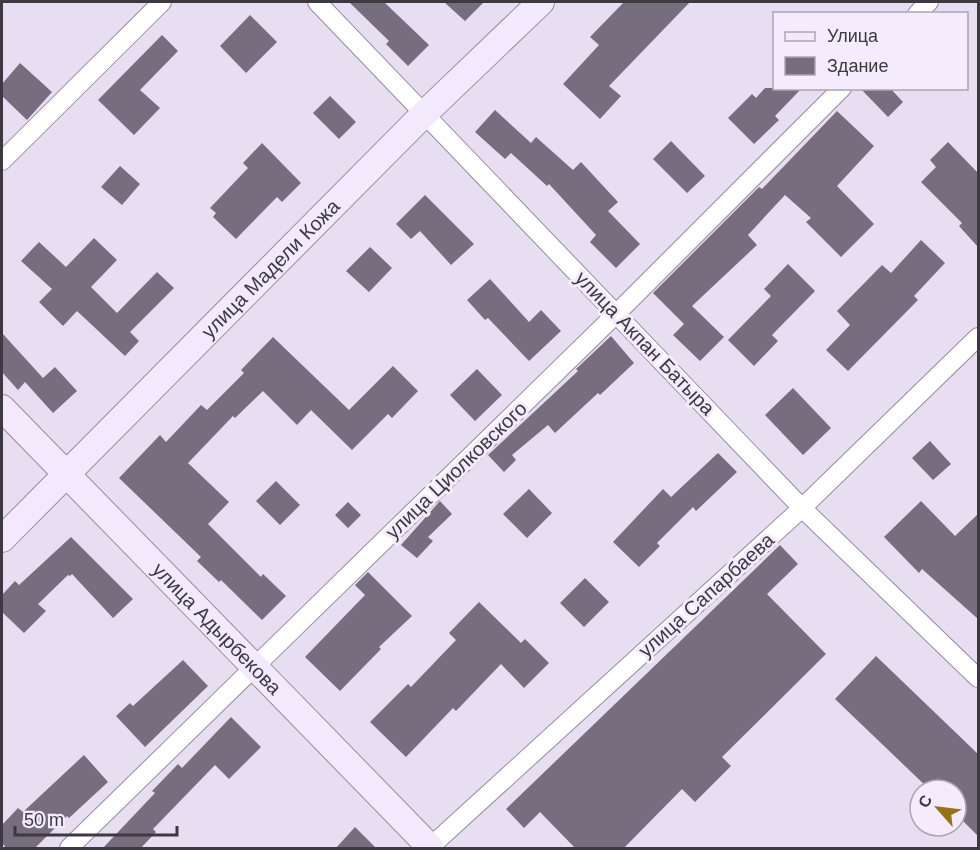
<svg xmlns="http://www.w3.org/2000/svg" width="980" height="850" font-family="Arial,sans-serif">
<style>
.building{fill:#766d7f}
.lines{fill:none;stroke-linecap:round;stroke-linejoin:round}
.street-casing{stroke:#958c9f;stroke-width:20}
.secondary-casing{stroke:#958c9f;stroke-width:28}
.street{stroke:#fff;stroke-width:18}
.secondary{stroke:#f3e9fc;stroke-width:26}
.labels{text-anchor:middle;stroke-width:6;stroke-linejoin:round;paint-order:stroke}
.street-label{font-size:20px;fill:#3d3941;stroke:#f4ecfc}
</style>
<rect width="100%" height="100%" fill="#e8def2"/>
<path class="building" d="M 349,2 L 384,2 L 429,45 L 408,66 L 386,44 L 389,41 Z
M 444,2 L 484,2 L 465,21 Z
M 624,2 L 690,2 L 609,86 L 621,96 L 600,119 L 563,84 L 599,45 L 590,37 Z
M 250,15 L 277,42 L 246,73 L 220,46 Z
M 162,35 L 178,51 L 140,90 L 160,108 L 134,135 L 98,100 Z
M 20,63 L 52,92 L 27,120 L 2,96 L 2,84 Z
M 765,88 L 802,88 L 775,116 L 779,120 L 754,144 L 728,118 L 752,94 L 756,98 Z
M 860,88 L 890,88 L 903,102 L 888,117 Z
M 330,96 L 356,122 L 339,139 L 313,113 Z
M 495,110 L 531,143 L 536,137 L 573,170 L 581,162 L 618,202 L 608,211 L 640,244 L 616,268 L 590,242 L 596,235 L 549,184 L 547,186 L 511,153 L 505,159 L 475,132 Z
M 837,111 L 874,146 L 837,186 L 874,224 L 841,257 L 806,222 L 811,218 L 785,195 L 748,235 L 757,245 L 692,306 L 724,337 L 700,361 L 673,335 L 684,324 L 653,293 L 759,187 L 762,189 Z
M 671,141 L 705,176 L 687,193 L 653,159 Z
M 948,142 L 978,173 L 978,247 L 959,226 L 962,223 L 921,182 L 936,167 L 930,160 Z
M 262,143 L 301,183 L 282,202 L 277,197 L 236,239 L 213,217 L 216,213 L 210,208 L 248,168 L 243,163 Z
M 120,166 L 140,184 L 122,205 L 101,187 Z
M 425,195 L 474,244 L 451,265 L 420,231 L 411,239 L 396,224 Z
M 94,238 L 117,260 L 91,287 L 117,313 L 157,272 L 174,288 L 130,332 L 139,341 L 125,356 L 77,311 L 63,326 L 39,302 L 52,289 L 21,261 L 39,242 L 66,267 Z
M 921,240 L 945,263 L 914,296 L 918,300 L 848,371 L 826,350 L 850,325 L 837,311 L 882,265 L 891,273 Z
M 370,247 L 392,268 L 369,292 L 346,271 Z
M 788,264 L 815,291 L 772,335 L 778,341 L 754,366 L 728,340 L 771,296 L 764,289 Z
M 490,279 L 529,322 L 541,310 L 561,331 L 529,361 L 488,318 L 485,320 L 467,300 Z
M 2,333 L 43,378 L 55,367 L 77,391 L 53,413 L 25,382 L 18,390 L 2,372 Z
M 611,336 L 634,363 L 600,395 L 598,393 L 555,433 L 548,425 L 512,455 L 516,460 L 504,472 L 488,455 L 578,371 L 576,369 Z
M 273,337 L 349,410 L 393,366 L 418,391 L 392,418 L 388,414 L 352,450 L 311,410 L 297,425 L 263,391 L 235,418 L 233,416 L 188,463 L 229,502 L 208,524 L 261,577 L 263,574 L 286,596 L 262,620 L 221,580 L 219,582 L 197,561 L 201,557 L 119,478 L 160,435 L 166,442 L 201,405 L 207,410 L 244,373 L 241,370 Z
M 477,369 L 502,395 L 475,421 L 450,395 Z
M 793,388 L 831,428 L 803,455 L 765,415 Z
M 930,441 L 951,464 L 933,480 L 912,458 Z
M 718,453 L 737,472 L 696,511 L 693,507 L 657,543 L 660,546 L 639,567 L 613,542 L 663,489 L 671,497 Z
M 276,481 L 300,505 L 280,525 L 256,501 Z
M 529,489 L 552,513 L 527,538 L 503,514 Z
M 440,501 L 452,514 L 428,537 L 433,541 L 417,558 L 401,545 Z
M 921,501 L 955,536 L 978,514 L 978,619 L 922,569 L 919,573 L 884,537 Z
M 348,502 L 361,515 L 348,528 L 335,515 Z
M 71,537 L 133,599 L 113,618 L 72,574 L 70,576 L 68,575 L 38,604 L 46,611 L 24,633 L 2,612 L 2,595 L 15,581 L 19,585 Z
M 780,545 L 798,564 L 767,594 L 826,654 L 722,757 L 731,766 L 695,802 L 682,789 L 623,849 L 576,849 L 540,812 L 524,828 L 506,809 Z
M 368,572 L 412,616 L 379,647 L 381,649 L 340,691 L 305,657 L 365,595 L 355,585 Z
M 585,578 L 609,602 L 584,627 L 560,603 Z
M 479,602 L 521,643 L 525,639 L 549,663 L 524,688 L 501,664 L 456,711 L 453,708 L 406,757 L 370,722 L 408,684 L 411,687 L 456,640 L 449,633 Z
M 876,656 L 978,754 L 978,836 L 956,814 L 956,790 L 930,790 L 835,699 Z
M 183,660 L 208,686 L 145,747 L 116,716 L 130,703 L 133,706 Z
M 231,717 L 261,747 L 229,779 L 215,765 L 153,829 L 156,832 L 140,849 L 102,849 L 155,793 L 152,791 L 178,764 L 182,768 Z
M 84,755 L 108,782 L 69,818 L 67,816 L 34,849 L 7,849 L 2,843 L 2,825 L 18,808 L 23,812 Z
M 355,827 L 377,849 L 335,849 Z"/>
<g class="lines">
<g class="street-casing">
<path id="street" d="M 317,2 L 802,508 L 978,678
M 917,14 L 929,2
M 2,161 L 162,2
M 69,848 L 617,313 L 842,88
M 429,848 L 802,508 L 978,337"/>
</g>
<g class="secondary-casing">
<g id="secondary">
<path id="s1" d="M 2,408 L 431,848"/>
<path id="s2" d="M 2,539 L 424,114 L 541,2"/>
</g>
</g>
<use href="#street" class="street"/>
<use href="#secondary" class="secondary"/>
</g>
<g class="labels">
<g class="street-label">
<text dy="7" stroke="none"><textPath href="#s2" startOffset="381">улица Мадели Кожа</textPath></text>
<text transform="translate(645 343) rotate(46)" y="7">улица Акпан Батыра</text>
<text transform="translate(456 470) rotate(-44)" y="7">улица Циолковского</text>
<text transform="translate(706 595) rotate(-42)" y="7">улица Сапарбаева</text>
<text dy="7" stroke="none"><textPath href="#s1" startOffset="308">улица Адырбекова</textPath></text>
</g>
</g>
<rect width="980" height="850" fill="none" stroke="#3d3941" stroke-width="6"/>
<rect x="773" y="12" width="195" height="78" fill="#f4ecfc" stroke="#aba4b1" stroke-width="1.5"/>
<rect x="785" y="32" width="30" height="9" fill="#f3e9fc" stroke="#aba4b1" stroke-width="1.5"/>
<text x="827" y="42" font-size="18" fill="#3d3941">Улица</text>
<rect x="785" y="57" width="30" height="18" fill="#766d7f" stroke="#aba4b1" stroke-width="1.5"/>
<text x="827" y="72" font-size="18" fill="#3d3941">Здание</text>
<g transform="translate(938 808) rotate(298)"><circle r="28" fill="#f4ecfc" stroke="#aba4b1" stroke-width="1.5"/>
<path d="M0-4.5L10 22L0 15L-10 22Z" fill="#95711a"/>
<text y="-9" font-size="16" font-weight="bold" text-anchor="middle" fill="#3d3941">С</text>
</g>
<path d="M15 826v9h162v-9" fill="none" stroke="#3d3941" stroke-width="3"/>
<text x="24" y="826" font-size="18" fill="#3d3941" stroke="#f4ecfc" stroke-width="4.5" paint-order="stroke">50 m</text>
</svg>
